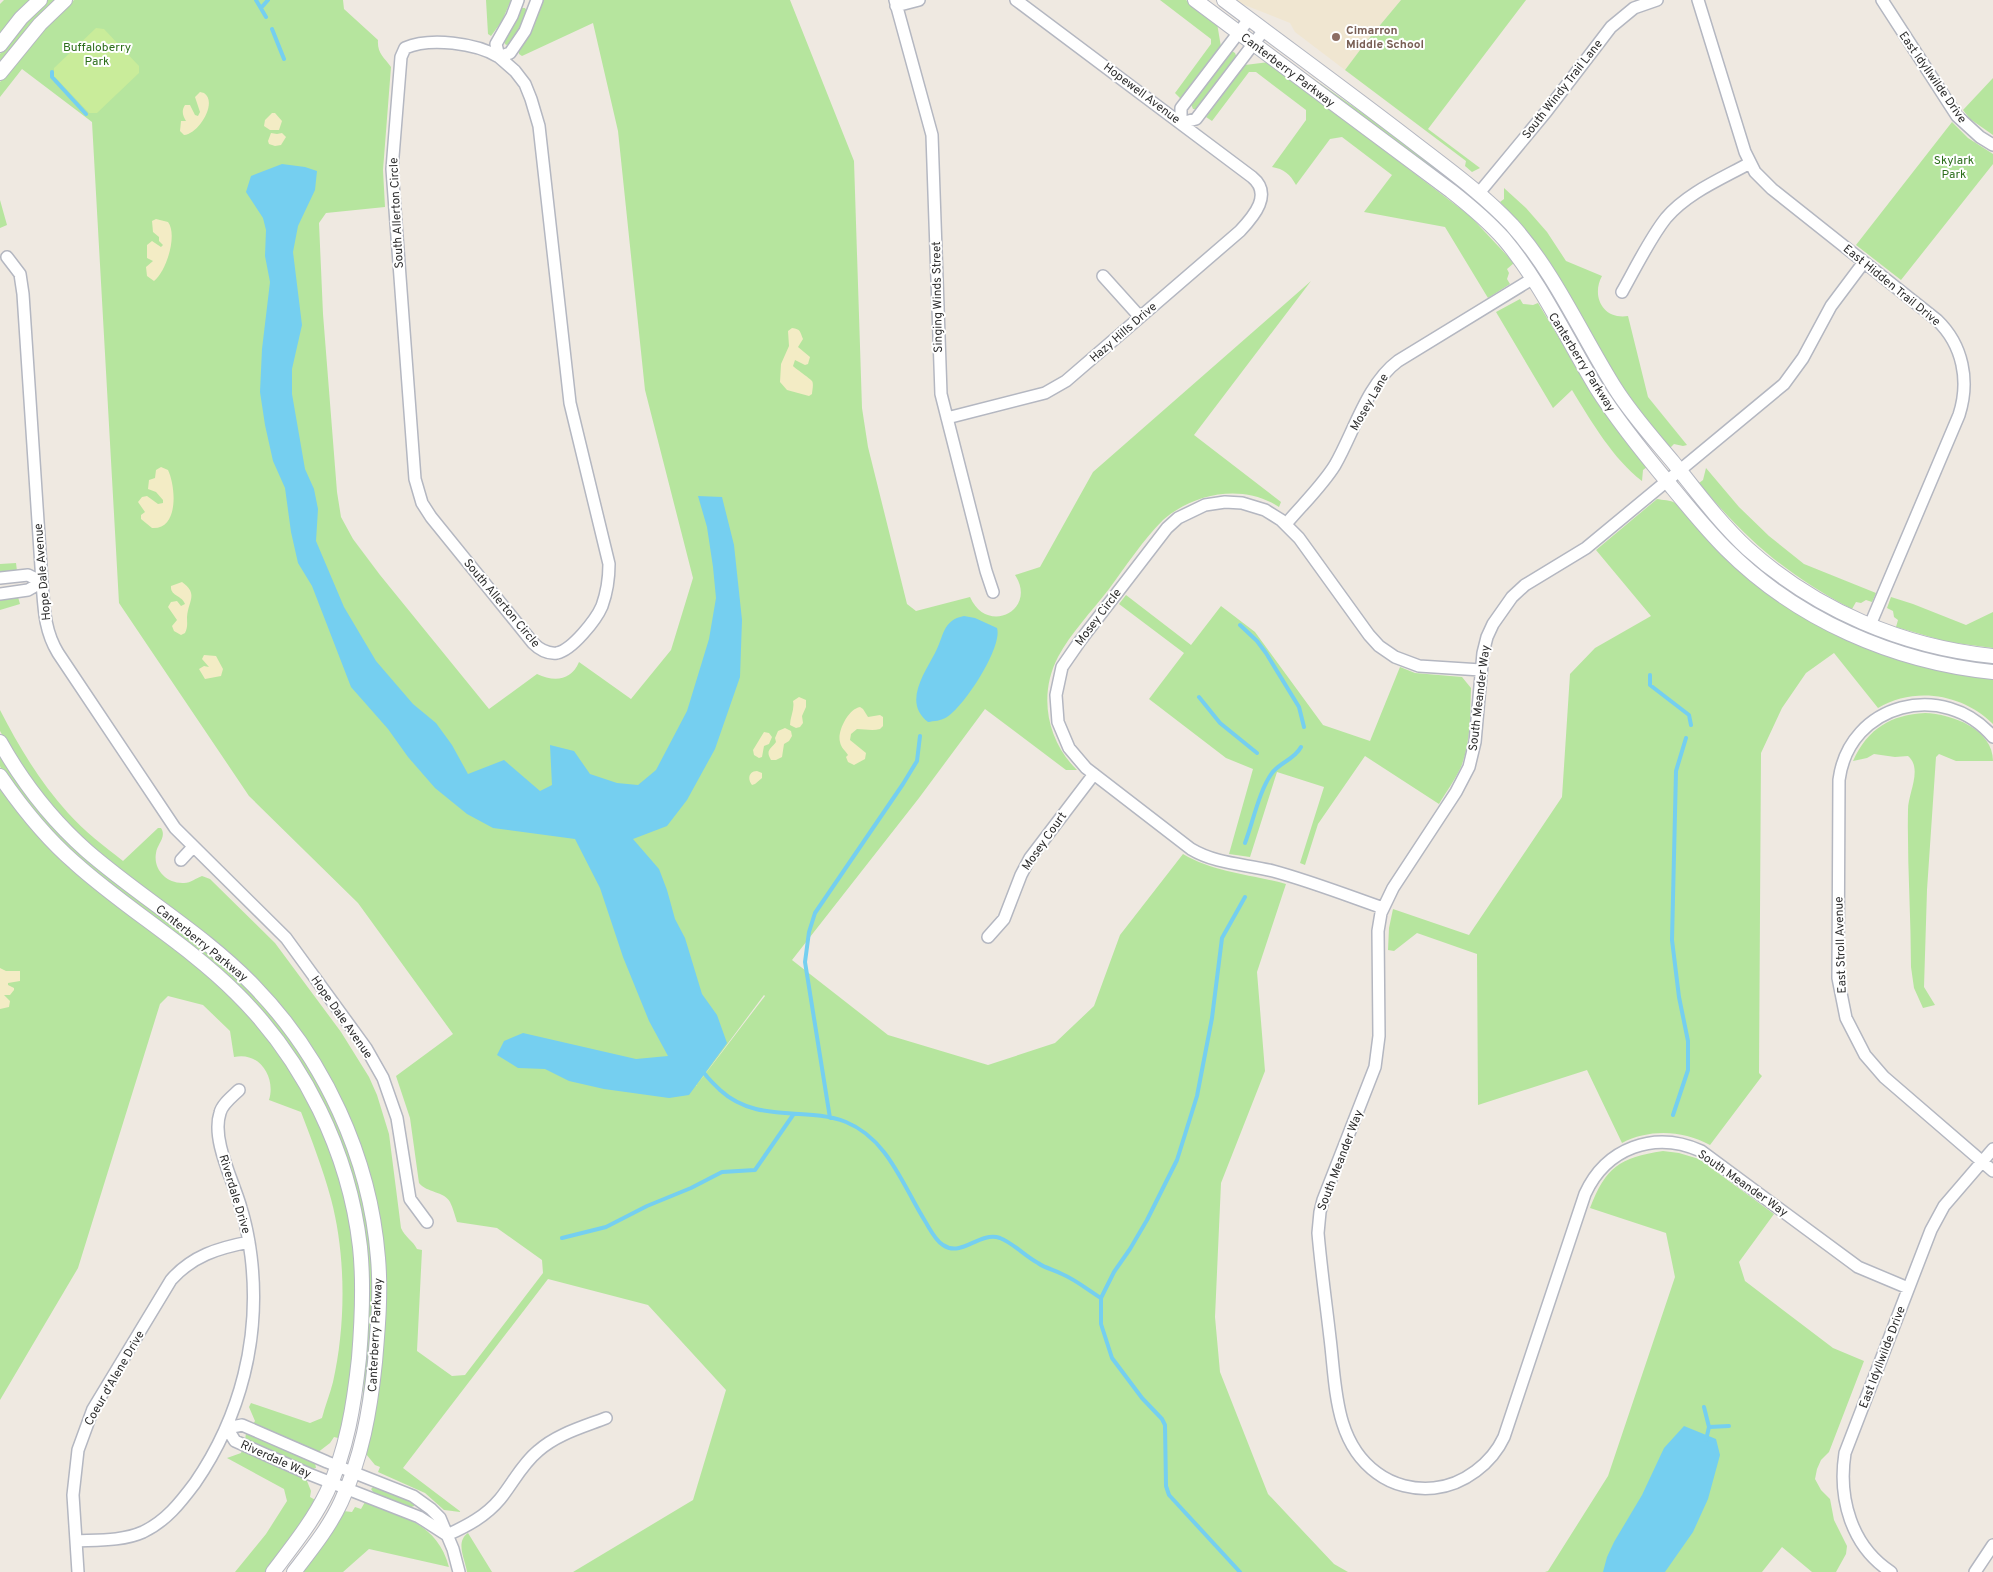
<svg xmlns="http://www.w3.org/2000/svg" width="1993" height="1572" font-family="Overpass,sans-serif">
<style>
.education{fill:#f0e6d1}
.green{fill:#b6e59e;fill-rule:evenodd}
.sand{fill:#f3ecc5}
.pitch{fill:#c9ec9a}
.water{fill:#75cff0}
.lines{fill:none;stroke-linecap:round;stroke-linejoin:round}
.stream{stroke:#75cff0;stroke-width:4}
.minor-casing{stroke:#b4b7c1;stroke-width:14}
.tertiary-casing{stroke:#b4b7c1;stroke-width:16}
.minor{stroke:#fff;stroke-width:11}
.tertiary{stroke:#fff;stroke-width:14}
.education-dot{fill:#8d6e63;stroke:#fff;stroke-width:2}
.labels{text-anchor:middle;stroke-width:4;stroke-linejoin:round;paint-order:stroke}
.education-label{font-size:12px;font-weight:bold;fill:#785e54;stroke:#fff;text-anchor:start}
.park-label{font-size:12px;fill:#2c6e1b;stroke:#fff}
.street-label{font-size:12px;fill:#2e2e2e;stroke:#fff}
</style>
<rect width="100%" height="100%" fill="#efe9e1"/>
<path class="education" d="M 1232,0 L 1401,0 L 1366,42 L 1345,70 L 1295,32 L 1290,23 Z"/>
<path class="green" d="M 4,0 L 33,0 L 0,38 L 0,4 Z
M 47,0 L 57,0 L 0,65 L 0,54 L 19,29 Z
M 74,0 L 343,0 L 344,9 L 378,40 C 377,53 384,57 391,67 L 383,170 L 385,207 L 326,213 L 319,223 L 323,314 L 337,492 L 341,517 L 353,539 L 380,575 L 489,709 L 537,674 C 554,682 571,681 579,662 L 631,699 L 671,650 L 693,578 L 645,390 L 618,131 L 593,23 L 522,56 L 519,54 L 519,51 L 533,29 L 543,0 L 790,0 L 854,161 L 862,408 L 868,447 L 907,604 L 916,611 L 970,597 C 987,636 1038,610 1015,575 L 1040,567 L 1093,472 L 1311,281 L 1194,435 L 1281,502 L 1279,507 C 1243,483 1194,493 1163,520 C 1143,540 1126,566 1109,589 C 1092,611 1070,634 1058,657 C 1038,695 1047,741 1077,770 L 1066,770 L 985,709 L 919,798 L 792,960 L 888,1035 L 988,1065 L 1055,1043 L 1094,1006 L 1120,935 L 1183,854 C 1215,873 1250,874 1286,884 L 1257,972 L 1265,1071 L 1221,1183 L 1215,1317 L 1220,1372 L 1268,1494 L 1334,1564 L 1348,1572 L 573,1572 L 693,1500 L 726,1390 L 648,1305 L 548,1279 L 403,1468 L 461,1512 L 444,1510 L 425,1493 L 378,1472 L 380,1467 L 375,1465 L 366,1454 L 378,1373 L 371,1186 L 289,1018 L 87,845 L 47,802 L 14,756 L 0,731 L 0,710 C 19,747 40,782 68,813 C 84,831 104,846 123,861 L 158,828 L 161,828 C 167,837 157,844 156,853 C 153,870 167,884 184,883 C 191,883 196,878 202,876 L 210,879 L 275,943 L 341,1032 L 369,1077 L 377,1095 L 389,1134 L 401,1228 C 405,1237 413,1241 417,1249 L 422,1250 L 417,1351 L 452,1376 L 465,1375 L 543,1273 L 542,1260 L 497,1228 L 457,1222 C 455,1216 453,1208 450,1202 C 444,1191 427,1193 419,1183 L 410,1118 L 396,1076 L 453,1034 L 358,903 L 249,796 L 119,603 L 92,122 L 22,69 L 0,97 L 0,82 L 25,49 ZM 764,995 L 765,996 L 696,1086 Z
M 486,0 L 511,0 L 502,21 L 491,36 L 488,34 Z
M 1160,0 L 1186,0 L 1217,23 L 1221,47 L 1181,99 L 1175,93 L 1211,44 L 1211,39 Z
M 1401,0 L 1526,0 L 1428,129 L 1480,168 L 1472,172 L 1465,166 L 1466,161 L 1345,70 L 1366,42 Z
M 521,8 L 525,8 L 527,11 L 521,27 L 510,44 L 506,45 L 504,42 Z
M 1272,50 L 1387,130 L 1472,193 L 1516,236 L 1647,440 L 1608,395 L 1518,249 Z
M 1232,51 L 1235,53 L 1237,58 L 1197,109 L 1193,109 L 1191,104 L 1230,53 Z
M 1269,62 L 1470,216 L 1514,263 L 1507,269 L 1509,273 L 1507,279 L 1510,284 L 1488,298 L 1445,227 L 1364,212 L 1392,175 L 1342,137 L 1330,139 L 1296,185 C 1290,174 1284,169 1272,167 L 1306,120 L 1306,110 L 1256,72 L 1249,72 L 1212,121 L 1206,117 L 1245,65 Z
M 1993,78 L 1993,135 L 1970,119 L 1963,110 Z
M 1952,122 L 1968,138 L 1993,154 L 1993,164 L 1901,280 L 1856,245 Z
M 1504,188 L 1526,208 L 1547,232 L 1566,261 L 1602,276 C 1591,296 1603,320 1628,316 L 1648,397 L 1687,445 L 1683,446 L 1674,444 L 1670,448 C 1652,426 1635,405 1619,381 C 1580,319 1551,255 1500,202 L 1504,199 Z
M 0,200 L 7,225 L 0,228 Z
M 1520,299 L 1523,304 L 1533,305 L 1538,303 L 1603,411 L 1647,467 L 1643,470 L 1642,481 C 1613,459 1591,421 1572,390 L 1553,408 L 1496,312 Z
M 1706,468 L 1739,507 L 1769,536 L 1804,564 L 1876,593 L 1872,602 L 1866,600 L 1861,603 L 1856,602 L 1852,609 C 1788,576 1745,539 1699,483 L 1703,480 Z
M 1657,499 C 1662,500 1671,500 1675,503 C 1685,510 1695,526 1703,535 C 1719,554 1739,572 1759,587 C 1828,640 1907,669 1993,679 L 1993,724 C 1963,694 1915,686 1878,708 L 1834,653 L 1806,673 L 1782,708 L 1761,753 L 1759,1073 L 1762,1076 L 1710,1145 C 1682,1130 1649,1129 1622,1143 L 1587,1070 L 1478,1105 L 1477,954 L 1417,933 L 1394,951 L 1388,950 L 1389,928 L 1393,909 L 1469,935 L 1562,797 L 1570,674 L 1595,648 L 1651,616 L 1596,550 Z
M 1699,512 L 1759,563 L 1837,614 L 1993,660 L 1993,667 L 1902,648 L 1837,622 L 1760,574 Z
M 16,563 L 17,571 L 0,574 L 0,564 Z
M 1126,595 L 1191,645 L 1221,606 L 1255,632 L 1323,725 L 1370,741 L 1400,667 L 1415,673 L 1462,677 L 1471,688 C 1470,715 1471,742 1461,767 C 1455,780 1446,792 1439,804 L 1365,756 L 1318,824 L 1305,865 L 1300,863 L 1324,787 L 1277,772 L 1250,857 L 1229,854 L 1253,769 L 1226,758 L 1149,699 L 1184,653 L 1119,604 Z
M 18,597 L 20,604 L 0,610 L 0,599 Z
M 1891,597 L 1913,604 L 1966,625 L 1993,612 L 1993,648 L 1948,642 L 1896,627 L 1898,620 L 1894,617 L 1893,611 L 1887,608 Z
M 1925,713 C 1952,714 1993,729 1993,761 L 1956,761 L 1939,754 L 1936,757 L 1927,890 L 1924,987 L 1935,1005 L 1923,1008 L 1914,988 L 1911,967 C 1911,915 1907,862 1908,810 C 1908,793 1923,769 1908,756 L 1895,757 L 1874,754 L 1867,758 L 1853,761 C 1868,728 1891,715 1925,713 Z
M 0,754 C 51,841 124,886 202,946 C 307,1027 368,1151 375,1283 C 376,1320 371,1356 367,1393 C 364,1413 364,1437 355,1455 L 353,1454 C 363,1415 365,1376 366,1336 C 367,1304 368,1271 364,1239 C 350,1140 302,1045 228,978 C 160,916 78,872 22,798 C 15,789 3,777 0,766 C 0,763 0,757 0,754 Z
M 0,785 C 53,834 107,884 160,934 C 183,955 209,974 232,996 C 243,1006 251,1019 260,1030 C 314,1095 346,1173 355,1257 C 362,1318 350,1379 342,1439 L 334,1437 L 330,1443 L 317,1453 L 253,1424 L 255,1421 L 249,1407 L 251,1403 L 310,1423 L 322,1418 C 325,1406 330,1394 333,1382 C 346,1325 346,1255 331,1199 C 323,1169 312,1141 301,1112 L 269,1100 C 276,1078 260,1051 234,1057 L 230,1031 L 203,1005 L 168,996 L 160,1004 L 78,1268 L 0,1400 Z
M 1663,1151 L 1679,1153 L 1699,1159 L 1774,1214 L 1739,1262 L 1745,1281 L 1833,1348 L 1864,1361 L 1829,1452 L 1821,1460 L 1817,1469 L 1815,1479 L 1821,1490 L 1830,1499 L 1834,1520 L 1847,1546 L 1846,1554 L 1836,1572 L 1812,1572 L 1782,1547 L 1762,1572 L 1545,1572 L 1548,1571 L 1608,1476 L 1675,1277 L 1666,1233 L 1590,1208 C 1606,1167 1619,1158 1663,1151 Z
M 246,1433 L 315,1463 L 316,1468 L 310,1470 L 245,1440 Z
M 242,1450 L 308,1479 L 307,1481 L 311,1491 L 310,1497 L 317,1501 L 267,1572 L 235,1572 L 266,1534 L 287,1501 L 284,1489 L 227,1458 L 241,1453 Z
M 374,1486 L 411,1501 L 414,1503 L 414,1506 L 409,1508 L 374,1493 L 371,1489 Z
M 365,1502 C 403,1517 437,1523 449,1567 L 369,1549 L 343,1572 L 301,1572 L 343,1511 L 352,1512 L 355,1507 L 361,1509 Z
M 468,1533 L 492,1572 L 467,1572 C 465,1559 455,1542 468,1533 Z"/>
<path class="sand" d="M 200,92 L 204,93 C 218,102 199,134 184,135 L 180,131 L 181,121 L 186,121 C 183,116 181,111 185,105 L 190,105 L 195,115 L 198,116 L 200,112 L 195,97 Z
M 272,113 L 275,113 L 282,121 L 279,130 L 270,130 L 264,126 L 265,120 Z
M 271,133 L 277,134 L 282,133 L 286,137 L 281,145 L 275,146 L 269,144 L 268,141 Z
M 156,219 L 168,222 C 178,235 166,272 154,281 L 147,276 L 146,267 L 153,261 L 147,258 L 147,245 L 152,241 L 161,247 L 163,245 L 159,241 L 159,237 L 153,232 L 152,221 Z
M 792,328 C 801,329 800,332 803,339 L 798,347 L 810,357 L 808,364 L 805,365 L 795,360 L 793,366 C 796,369 812,380 812,381 C 814,384 812,391 812,394 L 809,396 L 787,390 L 780,382 L 781,364 L 789,346 L 788,331 Z
M 161,467 L 168,470 C 176,487 179,530 152,528 L 141,519 L 141,515 L 145,512 L 138,502 L 142,497 L 147,496 L 158,504 L 163,503 L 163,500 L 156,492 L 148,489 L 149,480 L 155,478 L 156,470 Z
M 182,582 C 199,594 188,601 187,617 C 187,623 188,627 185,633 L 181,635 L 174,631 L 172,626 L 177,620 L 168,607 L 171,602 L 177,601 L 181,606 L 185,604 C 182,595 170,596 171,586 Z
M 204,655 L 216,656 L 223,669 L 221,676 L 205,679 L 199,669 L 204,666 L 209,667 L 202,659 Z
M 799,697 L 806,700 L 806,707 L 802,716 L 803,723 L 800,727 L 796,728 L 790,725 C 790,717 795,709 793,701 Z
M 860,707 L 863,709 L 868,717 L 880,715 L 883,717 L 883,726 L 880,729 C 872,731 865,729 857,729 L 851,734 L 850,740 L 866,753 L 865,759 L 854,765 L 848,762 L 846,757 L 848,755 C 845,750 841,748 840,742 C 837,732 848,709 860,707 Z
M 785,728 L 791,731 L 792,736 L 789,741 L 784,744 L 782,757 L 776,760 L 771,760 C 765,750 771,749 776,742 L 775,738 L 778,731 Z
M 764,732 L 769,733 L 772,737 L 769,744 L 764,746 L 762,757 L 759,758 L 754,755 L 753,750 Z
M 757,771 L 762,773 L 762,778 L 755,784 L 752,785 C 747,779 749,771 757,771 Z
M 0,968 L 6,971 L 20,971 L 20,981 L 8,983 L 8,985 L 14,988 L 14,990 L 10,995 L 4,995 L 10,1001 L 9,1007 L 0,1009 Z"/>
<path class="pitch" d="M 96,28 L 104,29 L 139,66 L 139,73 L 97,113 L 89,113 L 54,76 L 54,68 Z"/>
<path class="water" d="M 282,164 L 305,167 L 317,171 L 315,190 L 298,226 L 293,252 L 302,325 L 292,369 L 292,394 L 305,469 L 314,489 L 318,509 L 316,541 L 344,607 L 376,661 L 413,704 L 436,723 L 452,745 L 468,774 L 504,760 L 540,791 L 552,785 L 550,745 L 574,751 L 590,774 L 617,783 L 638,785 L 656,770 L 687,711 L 709,639 L 716,598 L 713,567 L 707,527 L 698,496 L 722,497 L 734,545 L 742,620 L 740,677 L 715,749 L 687,800 L 667,826 L 633,839 L 659,869 L 667,890 L 675,919 L 685,938 L 702,994 L 717,1015 L 727,1043 L 689,1095 L 669,1098 L 604,1089 L 569,1081 L 545,1069 L 518,1068 L 497,1055 L 504,1041 L 523,1033 L 636,1059 L 668,1056 L 649,1021 L 623,957 L 600,888 L 575,839 L 493,828 L 467,814 L 435,788 L 408,757 L 388,729 L 351,687 L 312,586 L 298,563 L 291,532 L 285,488 L 273,461 L 265,425 L 260,392 L 262,349 L 270,282 L 265,256 L 266,230 L 263,218 L 246,192 L 251,176 Z
M 964,616 L 975,618 L 997,628 C 1003,647 964,707 947,717 C 941,721 934,721 928,722 C 903,703 924,674 935,653 C 944,637 942,620 964,616 Z
M 1684,1426 L 1716,1439 L 1720,1455 L 1708,1499 L 1693,1532 L 1665,1572 L 1603,1572 L 1607,1557 L 1614,1542 L 1642,1495 L 1664,1448 Z"/>
<g class="lines">
<path class="stream" d="M 256,0 L 266,17
M 261,8 L 268,0
M 272,29 L 284,59
M 52,72 L 52,77 L 86,114
M 1240,625 L 1257,641 L 1266,653 L 1299,707 L 1304,727
M 1650,675 L 1650,685 L 1689,715 L 1691,725
M 1199,697 L 1220,723 L 1257,753
M 1245,843 C 1253,822 1259,791 1272,773 C 1280,762 1294,760 1301,747
M 702,1070 C 707,1078 713,1083 720,1090 C 757,1124 804,1106 846,1122 C 888,1139 903,1186 925,1221 C 930,1229 935,1240 943,1245 C 962,1258 979,1231 1000,1238 C 1013,1243 1025,1256 1038,1263 C 1045,1268 1054,1270 1062,1274 C 1076,1280 1088,1290 1101,1298 L 1101,1324 L 1112,1358 L 1142,1398 L 1162,1419 L 1165,1425 L 1166,1486 L 1169,1495 L 1240,1572
M 1673,1115 L 1688,1070 L 1688,1041 L 1679,997 L 1672,940 L 1676,771 L 1686,738
M 830,1118 L 805,962 L 809,932 L 815,913 L 903,784 L 917,761 L 920,736
M 562,1238 L 606,1227 L 647,1206 L 691,1188 L 722,1172 L 755,1170 L 793,1115
M 1101,1298 L 1114,1272 L 1130,1249 L 1147,1220 L 1177,1160 L 1197,1096 L 1212,1018 L 1222,938 L 1245,897
M 1704,1407 L 1709,1427
M 1706,1440 L 1709,1427 L 1729,1426"/>
<g class="minor-casing">
<path id="minor" d="M 518,0 L 512,16 L 496,44 L 499,57 L 515,71 L 525,84 L 531,99 L 539,126 L 570,403 L 609,564 C 609,579 607,592 602,606 C 596,620 572,650 557,653 C 548,654 540,650 533,643 L 431,517 L 422,503 L 415,479 L 392,169 L 401,57 L 405,48 C 430,37 476,43 499,57 L 510,53 L 525,31 L 537,0
M 895,0 L 932,135 L 941,394 L 986,571 L 993,592
M 1698,0 L 1745,152 L 1755,172 L 1772,189 L 1937,320 C 1963,345 1970,381 1959,415 L 1870,625
M 1882,0 L 1957,116 L 1980,137 L 1993,145
M 896,6 L 919,0
M 1249,19 L 1181,108 L 1181,123 L 1196,119 L 1264,30
M 1479,193 L 1546,112 L 1611,27 L 1634,8 L 1657,0
M 7,257 L 20,274 L 23,294 L 42,582 C 44,607 44,630 58,653 L 175,828 L 286,938 L 366,1048 L 383,1078 L 397,1118 L 410,1199 L 427,1222
M 1864,262 L 1831,306 L 1803,358 L 1784,384 L 1586,548 L 1525,585 L 1512,597 L 1493,624 L 1487,637 L 1483,653 L 1475,742 L 1469,767 L 1456,792 L 1393,888 L 1381,913 L 1378,931 L 1379,1036 L 1375,1067 L 1323,1200 L 1320,1212 L 1318,1233 C 1321,1268 1326,1303 1330,1338 C 1336,1386 1334,1442 1377,1473 C 1393,1485 1414,1490 1434,1488 C 1464,1485 1492,1463 1504,1437 L 1585,1194 C 1606,1148 1654,1130 1701,1151 L 1858,1267 L 1908,1288
M 1103,276 L 1140,317
M 1622,292 C 1635,269 1650,238 1666,218 C 1687,193 1721,179 1750,163
M 947,418 L 1045,393 L 1066,381 L 1240,231 C 1254,216 1273,194 1252,177 L 1016,0
M 1286,524 C 1302,505 1322,486 1335,465 C 1354,432 1367,384 1398,361 L 1532,279
M 0,578 L 28,575 L 42,582
M 0,594 L 28,590 L 42,582
M 1993,737 C 1944,679 1849,703 1839,780 L 1838,978 L 1846,1018 L 1865,1055 L 1884,1077 L 1993,1171
M 181,860 L 193,847
M 1383,908 C 1346,895 1310,881 1273,871 C 1245,864 1216,864 1191,849 L 1086,768 L 1069,748 L 1058,722 L 1056,695 L 1062,667 L 1080,641 L 1167,528 L 1178,518 L 1205,505 L 1225,502 L 1242,503 L 1265,510 L 1281,520 L 1299,538 L 1369,635 L 1379,646 L 1395,657 L 1419,666 L 1481,670
M 988,937 L 1004,919 L 1021,875 L 1030,858 L 1094,774
M 447,1535 L 419,1517 L 309,1474 L 235,1441 L 227,1428 L 242,1425 L 327,1462 L 413,1496 L 431,1509 L 440,1518 L 453,1549 L 459,1572
M 447,1535 C 467,1526 486,1516 500,1499 C 513,1483 522,1464 538,1451 C 557,1434 583,1427 606,1418
M 76,1541 C 98,1540 123,1541 143,1532 C 166,1521 180,1503 195,1483 C 241,1416 261,1337 251,1256 C 249,1240 246,1224 241,1208 C 234,1182 211,1140 220,1113 C 222,1104 233,1096 239,1090
M 78,1572 L 73,1495 L 78,1450 L 93,1409 L 171,1280 C 192,1256 218,1248 249,1242
M 1891,1572 C 1851,1546 1838,1498 1845,1453 L 1931,1230 L 1944,1206 L 1993,1149
M 1975,1572 L 1993,1545"/>
</g>
<g class="tertiary-casing">
<path id="tertiary" d="M 1195,0 L 1451,191 C 1470,206 1488,221 1504,239 C 1541,283 1566,338 1596,387 C 1618,422 1645,455 1671,486 C 1689,508 1706,529 1726,549 C 1797,620 1894,662 1993,672
M 1224,0 C 1285,46 1347,91 1408,138 C 1444,166 1481,192 1512,225 C 1555,273 1581,334 1615,388 C 1632,415 1653,438 1673,462 C 1697,492 1720,523 1748,549 C 1816,610 1903,647 1993,656
M 0,45 L 21,18 L 40,0
M 0,73 L 40,24 L 65,0
M 0,742 C 23,783 52,820 87,851 C 141,898 204,934 254,986 C 324,1058 370,1157 378,1258 C 381,1293 378,1327 375,1362 C 370,1411 362,1457 341,1502 C 329,1528 311,1550 294,1572
M 0,776 C 22,808 46,838 75,863 C 126,909 187,944 236,993 C 304,1060 349,1152 360,1247 C 364,1284 362,1321 359,1358 C 354,1404 347,1450 327,1492 C 313,1521 292,1547 273,1572"/>
</g>
<use href="#minor" class="minor"/>
<use href="#tertiary" class="tertiary"/>
</g>
<circle class="education-dot" cx="1336" cy="37" r="5"/>
<g class="labels">
<g class="education-label">
<text x="1346" y="34">Cimarron<tspan x="1346" dy="14">Middle School</tspan></text>
</g>
<g class="park-label">
<text x="97" y="51">Buffaloberry<tspan x="97" dy="14">Park</tspan></text>
<text x="1954" y="164">Skylark<tspan x="1954" dy="14">Park</tspan></text>
</g>
<g class="street-label">
<text transform="translate(1288 70) rotate(37)" y="4">Canterberry Parkway</text>
<text transform="translate(1933 77) rotate(55)" y="4">East Idyllwilde Drive</text>
<text transform="translate(1562 89) rotate(-52)" y="4">South Windy Trail Lane</text>
<text transform="translate(1142 93) rotate(37)" y="4">Hopewell Avenue</text>
<text transform="translate(396 213) rotate(-93)" y="4">South Allerton Circle</text>
<text transform="translate(1892 285) rotate(39)" y="4">East Hidden Trail Drive</text>
<text transform="translate(937 297) rotate(-91)" y="4">Singing Winds Street</text>
<text transform="translate(1123 332) rotate(-41)" y="4">Hazy Hills Drive</text>
<text transform="translate(1582 362) rotate(58)" y="4">Canterberry Parkway</text>
<text transform="translate(1369 402) rotate(-60)" y="4">Mosey Lane</text>
<text transform="translate(42 572) rotate(-95)" y="4">Hope Dale Avenue</text>
<text transform="translate(502 603) rotate(50)" y="4">South Allerton Circle</text>
<text transform="translate(1098 617) rotate(-53)" y="4">Mosey Circle</text>
<text transform="translate(1479 698) rotate(-83)" y="4">South Meander Way</text>
<text transform="translate(1044 841) rotate(-55)" y="4">Mosey Court</text>
<text transform="translate(202 943) rotate(39)" y="4">Canterberry Parkway</text>
<text transform="translate(1840 945) rotate(-92)" y="4">East Stroll Avenue</text>
<text transform="translate(342 1017) rotate(55)" y="4">Hope Dale Avenue</text>
<text transform="translate(1340 1160) rotate(-69)" y="4">South Meander Way</text>
<text transform="translate(1743 1183) rotate(35)" y="4">South Meander Way</text>
<text transform="translate(235 1194) rotate(73)" y="4">Riverdale Drive</text>
<text transform="translate(375 1335) rotate(-87)" y="4">Canterberry Parkway</text>
<text transform="translate(1882 1357) rotate(-69)" y="4">East Idyllwilde Drive</text>
<text transform="translate(114 1378) rotate(-60)" y="4">Coeur d'Alene Drive</text>
<text transform="translate(276 1459) rotate(24)" y="4">Riverdale Way</text>
</g>
</g>
</svg>
